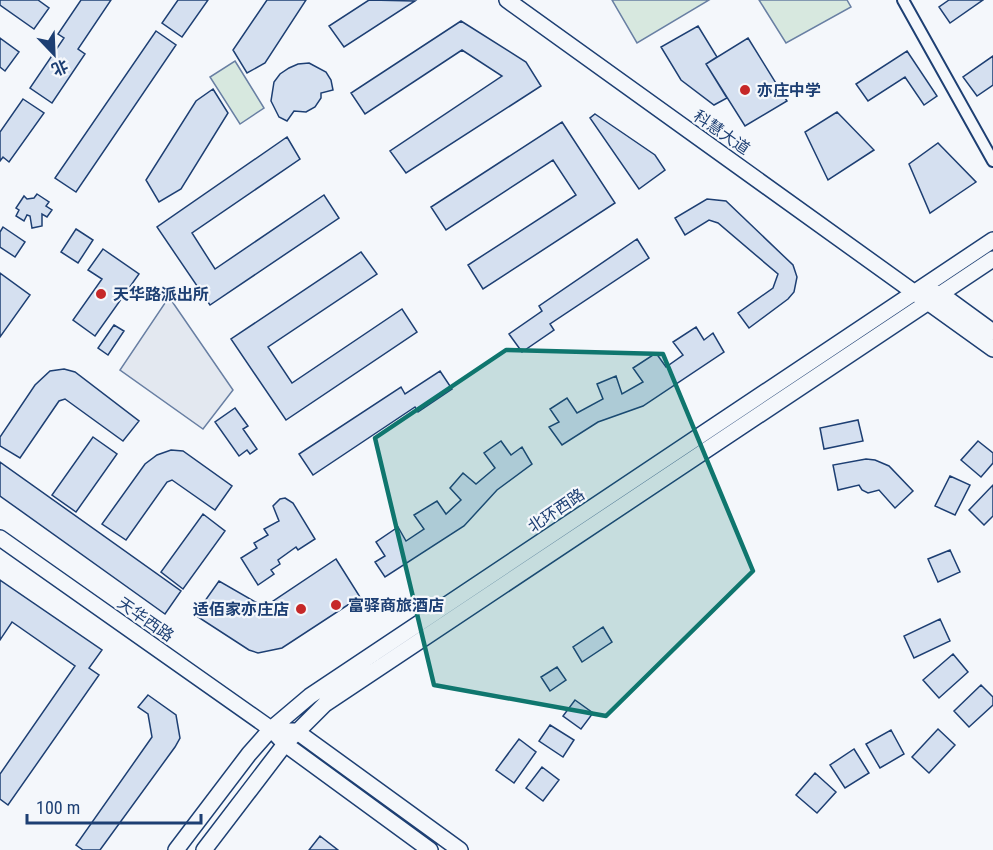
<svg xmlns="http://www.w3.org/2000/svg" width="993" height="850" font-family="'Roboto Condensed','Noto Sans SC',sans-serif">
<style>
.green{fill:#d7e8df;stroke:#687fa3;stroke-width:1.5}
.parking{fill:#e3e8f0;stroke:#687fa3;stroke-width:1.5}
.building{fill:#d5e0f0;stroke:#1d3f73;stroke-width:1.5}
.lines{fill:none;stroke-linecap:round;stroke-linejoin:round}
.street-casing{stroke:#1d3f73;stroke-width:14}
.secondary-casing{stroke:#1d3f73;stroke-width:18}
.street{stroke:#f4f7fb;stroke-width:10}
.secondary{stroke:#f4f7fb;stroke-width:15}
.marked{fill:#0f766e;fill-opacity:0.2;stroke:#0f766e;stroke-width:4.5;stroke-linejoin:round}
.poi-dot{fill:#c62828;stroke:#f4f7fb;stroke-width:2}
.labels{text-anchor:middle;stroke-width:4.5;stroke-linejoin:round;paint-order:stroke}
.poi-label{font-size:16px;font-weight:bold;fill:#1d3f73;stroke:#f4f7fb;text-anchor:start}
.street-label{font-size:16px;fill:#1d3f73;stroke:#f4f7fb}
</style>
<rect width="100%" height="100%" fill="#f4f7fb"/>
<path class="green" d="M 612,0 L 709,0 L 637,43 Z
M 759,0 L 847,0 L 851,7 L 786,43 Z
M 235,61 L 264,108 L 240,124 L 210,77 Z"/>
<path class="parking" d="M 169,297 L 233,390 L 203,429 L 120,370 Z"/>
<path class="building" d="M 0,0 L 38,0 L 49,8 L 34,29 L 0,5 Z
M 81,0 L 111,0 L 78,49 L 85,54 L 52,103 L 30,88 L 64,38 L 58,34 Z
M 178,0 L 208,0 L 182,37 L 162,23 Z
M 267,0 L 306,0 L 265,63 L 247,73 L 233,50 Z
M 369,0 L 415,1 L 344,47 L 329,26 Z
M 949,0 L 983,0 L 950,23 L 939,7 Z
M 461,21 L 526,62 L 541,86 L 406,173 L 390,151 L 502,76 L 462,50 L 365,114 L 351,93 Z
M 698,26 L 717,57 L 706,64 L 727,98 L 714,105 L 681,80 L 661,47 Z
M 156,31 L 176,45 L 76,192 L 55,178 Z
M 0,38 L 19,52 L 5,71 L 0,67 Z
M 748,38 L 787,101 L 745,126 L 706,64 Z
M 907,51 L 937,96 L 924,105 L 905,77 L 868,101 L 856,84 Z
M 993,56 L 993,85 L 977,96 L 963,77 Z
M 309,63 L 326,72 L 331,80 L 333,90 L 321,93 L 321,98 L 315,107 L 306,112 L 294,111 L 287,121 L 279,117 L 271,101 L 274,82 L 280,74 L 289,68 L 298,64 Z
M 213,89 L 228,113 L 181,189 L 159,202 L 146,180 L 196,101 Z
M 23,99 L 44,113 L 9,162 L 3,157 L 0,161 L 0,132 Z
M 837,112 L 874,150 L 828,180 L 805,132 Z
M 595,114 L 655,155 L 665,170 L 639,189 L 590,118 Z
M 562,122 L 615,203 L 483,289 L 468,265 L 576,195 L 553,160 L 446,230 L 431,207 Z
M 287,137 L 300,159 L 192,233 L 215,269 L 324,195 L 339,218 L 210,305 L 157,227 Z
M 938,143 L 976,182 L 930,213 L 909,164 Z
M 37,194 L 49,202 L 46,206 L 52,210 L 47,217 L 42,214 L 42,226 L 32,228 L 30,216 L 27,215 L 24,221 L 16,216 L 19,210 L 16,208 L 24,196 L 27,199 L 34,198 Z
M 707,199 L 726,201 L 793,265 L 797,277 L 794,292 L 788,299 L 749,328 L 738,313 L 773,288 L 778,274 L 718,223 L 709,220 L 685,235 L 675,218 Z
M 3,227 L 25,242 L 15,257 L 0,247 L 0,232 Z
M 76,229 L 93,240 L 78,263 L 61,252 Z
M 637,239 L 649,258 L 550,324 L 554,330 L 522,352 L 509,334 L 542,311 L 539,306 Z
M 103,249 L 139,274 L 95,336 L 73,320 L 102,279 L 88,270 Z
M 361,252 L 377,274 L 268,347 L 292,383 L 402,309 L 417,332 L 286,420 L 231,339 Z
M 0,273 L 30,295 L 0,337 Z
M 114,325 L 124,331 L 108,355 L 98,348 Z
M 696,327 L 704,340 L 713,333 L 724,352 L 643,406 L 598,422 L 562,445 L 549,427 L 559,422 L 550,409 L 567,398 L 577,413 L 603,399 L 597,384 L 616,376 L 622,394 L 643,382 L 633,368 L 656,353 L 666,367 L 683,355 L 673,342 Z
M 64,369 L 75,372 L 139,421 L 123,441 L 65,399 L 59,401 L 20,458 L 0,446 L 0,437 L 35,385 L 50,371 Z
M 440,371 L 452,389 L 418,412 L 415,407 L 313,475 L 299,454 L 401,387 L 405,394 Z
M 235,408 L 248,426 L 243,429 L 257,449 L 250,454 L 247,450 L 239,456 L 215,422 Z
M 858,420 L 863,441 L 824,449 L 820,428 Z
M 93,437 L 117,454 L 76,512 L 52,495 Z
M 501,441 L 511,455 L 522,447 L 532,464 L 497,490 L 464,526 L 385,577 L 375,562 L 385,556 L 376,542 L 398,527 L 406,541 L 424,529 L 414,515 L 437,501 L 446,514 L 461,500 L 450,488 L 463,473 L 476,484 L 495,468 L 484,453 Z
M 978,441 L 993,453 L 993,463 L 981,477 L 961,460 Z
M 171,450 L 183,451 L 232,486 L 215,510 L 172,480 L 167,482 L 126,540 L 102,524 L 145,464 L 157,455 Z
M 866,459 L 875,460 L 889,466 L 913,491 L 895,508 L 879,490 L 868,493 L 862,490 L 859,485 L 838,490 L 833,465 Z
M 0,462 L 181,591 L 165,614 L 0,496 Z
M 950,476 L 970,485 L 955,515 L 935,506 Z
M 993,485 L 993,516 L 984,525 L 969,510 Z
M 285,498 L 293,503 L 315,539 L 298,550 L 296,547 L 278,560 L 280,564 L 271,570 L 274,574 L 258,585 L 241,558 L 257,548 L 254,543 L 268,535 L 264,529 L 279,521 L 273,506 L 280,499 Z
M 203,514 L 225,531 L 183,589 L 161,572 Z
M 950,550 L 960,572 L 938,582 L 928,559 Z
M 336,559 L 360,597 L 282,648 L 258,653 L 249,650 L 195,615 L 219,581 L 264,607 Z
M 0,580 L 102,650 L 89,668 L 99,675 L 8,805 L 0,799 L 0,774 L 75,666 L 12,622 L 0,640 Z
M 940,619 L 950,641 L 914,658 L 904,636 Z
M 603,627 L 612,642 L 582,662 L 573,647 Z
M 953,654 L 968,672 L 939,698 L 923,680 Z
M 557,667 L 566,680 L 550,691 L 541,677 Z
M 981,685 L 993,697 L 993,705 L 969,727 L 954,711 Z
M 148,695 L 176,715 L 180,738 L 175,747 L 100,850 L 83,850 L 76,845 L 152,737 L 148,714 L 138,707 Z
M 575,700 L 593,713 L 581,729 L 563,716 Z
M 550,725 L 574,740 L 563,757 L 539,741 Z
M 938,729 L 955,745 L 929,773 L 912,757 Z
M 891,730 L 904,754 L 880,768 L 866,744 Z
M 519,739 L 536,752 L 514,783 L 496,770 Z
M 854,749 L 869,773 L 845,788 L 830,765 Z
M 542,767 L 559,780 L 543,801 L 526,788 Z
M 815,773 L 836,792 L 817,813 L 796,795 Z
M 320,836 L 338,850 L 309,850 Z"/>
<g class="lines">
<g class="street-casing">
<path id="street" d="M 903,0 L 993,161"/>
</g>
<g class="secondary-casing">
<path id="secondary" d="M 507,0 L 993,349
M 934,293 L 941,294 L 993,332
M 0,538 L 271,729 L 285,744 L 430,850
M 288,731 L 296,731 L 460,850
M 176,850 L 249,754 L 271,729 L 310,696 L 993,240
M 204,850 L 285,744 L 325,704 L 993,259"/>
</g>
<use href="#street" class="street"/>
<use href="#secondary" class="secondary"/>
</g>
<path class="marked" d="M 506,350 L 663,354 L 753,571 L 606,716 L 434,685 L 375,438 Z"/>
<g class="poi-dot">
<circle cx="745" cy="90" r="6"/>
<circle cx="101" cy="294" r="6"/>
<circle cx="336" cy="605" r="6"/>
<circle cx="301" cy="609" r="6"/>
</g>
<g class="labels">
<g class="poi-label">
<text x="757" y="96">亦庄中学</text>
<text x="113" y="300">天华路派出所</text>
<text x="348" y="611">富驿商旅酒店</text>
<text x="289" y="615" text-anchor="end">适佰家亦庄店</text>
</g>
<g class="street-label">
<text transform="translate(722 132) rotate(35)" y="6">科慧大道</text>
<text transform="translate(556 510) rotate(-34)" y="6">北环西路</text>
<text transform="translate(146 619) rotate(35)" y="6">天华西路</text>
</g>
</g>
<g transform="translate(54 54) rotate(157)" stroke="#f4f7fb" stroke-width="4.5" paint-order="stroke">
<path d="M0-4.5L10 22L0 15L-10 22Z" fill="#1d3f73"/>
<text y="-9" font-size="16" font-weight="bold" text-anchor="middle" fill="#1d3f73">北</text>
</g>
<path d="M27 814v9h174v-9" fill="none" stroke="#1d3f73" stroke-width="3"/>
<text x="36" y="814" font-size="18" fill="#1d3f73" stroke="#f4f7fb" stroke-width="4.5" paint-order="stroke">100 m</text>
</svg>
